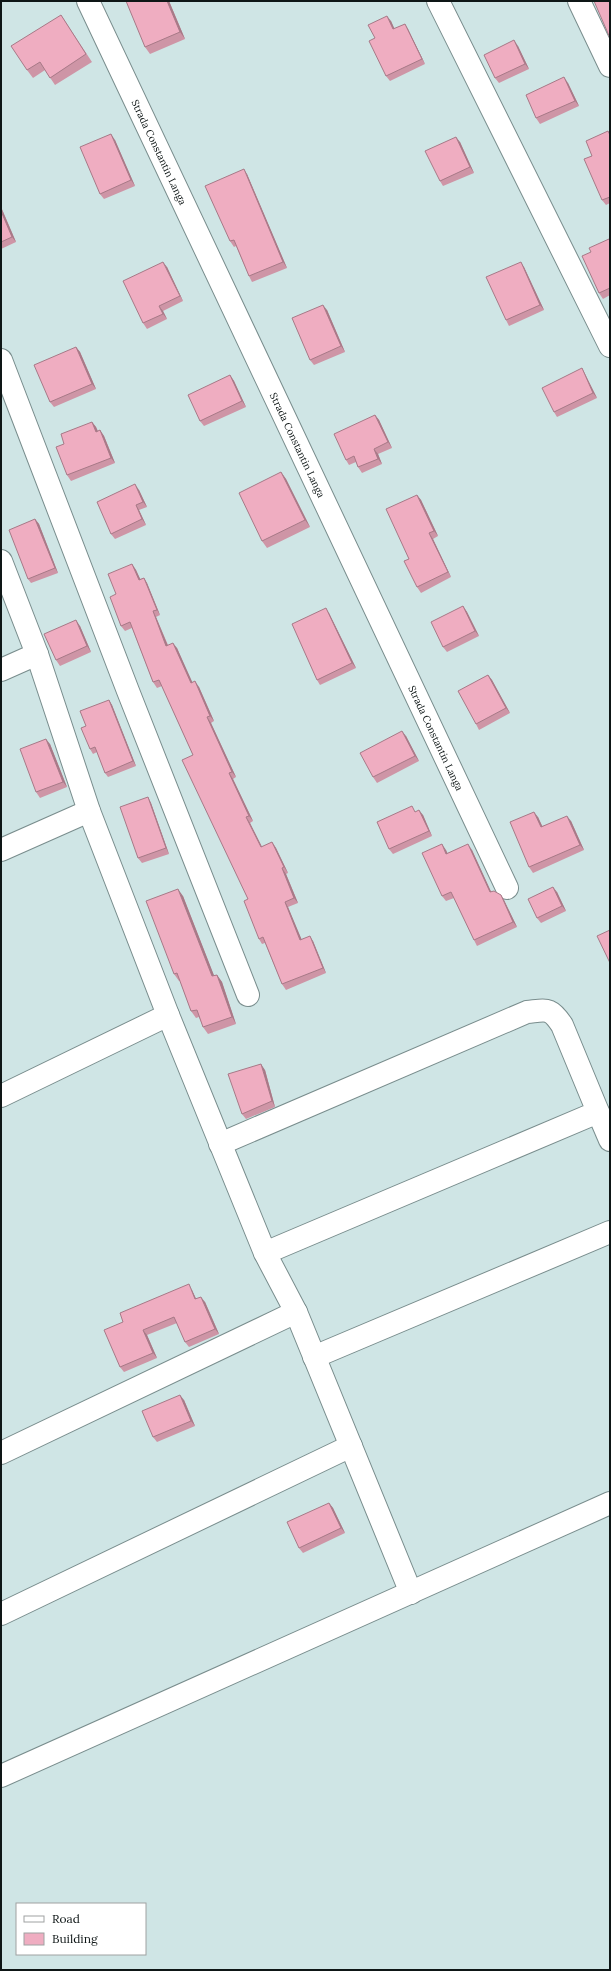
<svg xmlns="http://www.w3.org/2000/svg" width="611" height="1971" font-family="Lora,serif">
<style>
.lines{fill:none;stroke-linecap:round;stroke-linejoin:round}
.minor-casing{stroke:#798d8d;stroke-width:24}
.minor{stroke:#fff;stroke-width:22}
.wall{fill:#ce95a6}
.shaded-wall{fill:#a77987}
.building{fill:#efadc1;stroke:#a77987}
.labels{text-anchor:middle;stroke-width:3.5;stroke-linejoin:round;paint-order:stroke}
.street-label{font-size:10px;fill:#0e1616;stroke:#fff}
</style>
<rect width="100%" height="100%" fill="#cfe5e5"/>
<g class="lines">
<g class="minor-casing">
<g id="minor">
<path id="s1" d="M 88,1 L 507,888"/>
<path d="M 438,1 L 610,346"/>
<path d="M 579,1 L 610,66"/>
<path d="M 1,360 L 128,691 L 248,995"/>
<path d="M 1,561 L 37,654 L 89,811 L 168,1015 L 265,1253 L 296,1312 L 411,1593"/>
<path d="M 1,670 L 37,654"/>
<path d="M 1,850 L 89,811"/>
<path d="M 1,1096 L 168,1015"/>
<path d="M 598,1112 L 610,1140"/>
<path d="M 220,1144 L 527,1012 C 547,1010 550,1007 562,1025 L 598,1112 L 265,1253"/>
<path d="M 314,1357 L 610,1232"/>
<path d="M 1,1453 L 296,1312"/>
<path d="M 1,1614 L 351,1446"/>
<path d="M 1,1776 L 610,1503"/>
</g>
</g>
<use href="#minor" class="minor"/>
</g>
<path class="wall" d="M 169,1 L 185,39 L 150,54 L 145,47 Z
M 61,15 L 92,62 L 55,85 L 45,70 L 33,78 L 27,70 Z
M 391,21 L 394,29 L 405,24 L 408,29 L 425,64 L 390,81 L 386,76 L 375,38 Z
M 518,46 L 529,69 L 499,83 L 495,78 Z
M 568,83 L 579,106 L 540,124 L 536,118 Z
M 610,134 L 610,203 L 606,205 L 602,200 L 592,156 Z
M 115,140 L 135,186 L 104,199 L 100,194 Z
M 460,142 L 474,173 L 443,186 L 440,181 Z
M 247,174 L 287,268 L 252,282 L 249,276 L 236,246 L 234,247 L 230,241 Z
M 1,207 L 16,242 L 1,249 Z
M 609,239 L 610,241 L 610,295 L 603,299 L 599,293 L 591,252 Z
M 167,267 L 183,301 L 163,311 L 167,319 L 147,329 L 143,323 Z
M 524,267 L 544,310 L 509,326 L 506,320 Z
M 327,310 L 345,352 L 314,365 L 310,360 Z
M 76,347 L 80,352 L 96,389 L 54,407 L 50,402 Z
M 582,368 L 597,398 L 557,417 L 554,412 Z
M 230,375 L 234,381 L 246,407 L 204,426 L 200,421 Z
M 375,415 L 379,420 L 392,448 L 378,454 L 382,464 L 362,473 L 358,467 L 356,462 L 349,465 L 346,460 Z
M 92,422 L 96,427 L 98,431 L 100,430 L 104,436 L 115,463 L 71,481 L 67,475 L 64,444 Z
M 281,472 L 286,479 L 310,527 L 267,548 L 262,541 Z
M 139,490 L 147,507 L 139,510 L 146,525 L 115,539 L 111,534 Z
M 417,495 L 421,500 L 438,536 L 433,539 L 451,577 L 421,593 L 417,587 Z
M 35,519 L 39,524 L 58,573 L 31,583 L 28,579 Z
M 132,564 L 136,570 L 140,579 L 144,578 L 147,583 L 160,615 L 156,617 L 168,645 L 177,648 L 192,683 L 199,687 L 214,721 L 211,723 L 236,777 L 233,779 L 253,821 L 250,823 L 262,847 L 272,842 L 276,848 L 288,873 L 286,874 L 298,903 L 288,907 L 301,939 L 313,941 L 326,973 L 286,990 L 282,984 L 265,943 L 262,944 L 259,939 L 248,899 L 193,755 L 162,686 L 157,688 L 153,682 L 132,628 L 125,631 L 121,626 L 116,594 Z
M 463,606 L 467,612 L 479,636 L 447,652 L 443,647 Z
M 329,613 L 356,668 L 320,685 L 317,680 Z
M 80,626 L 91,652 L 60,666 L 56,660 Z
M 488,675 L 492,680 L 510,713 L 479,730 L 476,724 Z
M 109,700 L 112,705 L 136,766 L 108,777 L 105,773 L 97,752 L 93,754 L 90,749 L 86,726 Z
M 406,736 L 419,761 L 377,783 L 373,777 Z
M 50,744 L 67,787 L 40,798 L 36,792 Z
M 148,797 L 151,803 L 169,854 L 142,863 L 138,858 Z
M 416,812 L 423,815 L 432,836 L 393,854 L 389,849 Z
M 538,817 L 542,826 L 571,821 L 584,850 L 533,873 L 529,867 Z
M 446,850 L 447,853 L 472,850 L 491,892 L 501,895 L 504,900 L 517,927 L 477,946 L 474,940 L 454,898 L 446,901 L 442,896 Z
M 557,892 L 566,911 L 541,923 L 537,918 Z
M 183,896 L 214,976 L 217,975 L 222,982 L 236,1024 L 208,1034 L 203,1027 L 199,1017 L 196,1018 L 191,1011 L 180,981 L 179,981 L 174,974 Z
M 265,1070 L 275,1107 L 246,1119 L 242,1114 Z
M 192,1290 L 196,1299 L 205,1302 L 219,1334 L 189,1347 L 185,1342 L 177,1323 L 147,1335 L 157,1358 L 124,1372 L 120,1367 L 123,1322 Z
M 184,1400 L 195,1426 L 157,1442 L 153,1437 Z
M 329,1503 L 333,1508 L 345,1533 L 303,1553 L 299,1548 Z"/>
<path class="shaded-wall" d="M 167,1 L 169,1 L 185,39 L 180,32 Z
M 387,16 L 391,21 L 397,34 L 393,29 Z
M 405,24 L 408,29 L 425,64 L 422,59 Z
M 514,40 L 518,46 L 529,69 L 525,64 Z
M 564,77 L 568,83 L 579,106 L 575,101 Z
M 111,134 L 115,140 L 135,186 L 131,180 Z
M 456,137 L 460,142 L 474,173 L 470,167 Z
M 244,169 L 247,174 L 287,268 L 283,262 Z
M 1,207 L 16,242 L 12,237 L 1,211 Z
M 163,262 L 167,267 L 183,301 L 180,296 Z
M 521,262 L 524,267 L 544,310 L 540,305 Z
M 323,305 L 327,310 L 345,352 L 341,346 Z
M 159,306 L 163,311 L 167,319 L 163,314 Z
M 76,347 L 80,352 L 96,389 L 92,384 Z
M 582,368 L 597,398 L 593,393 Z
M 230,375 L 234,381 L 246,407 L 242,401 Z
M 375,415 L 379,420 L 392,448 L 388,442 Z
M 92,422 L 96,427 L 100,437 L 96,432 Z
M 100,430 L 104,436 L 115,463 L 111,458 Z
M 374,449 L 378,454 L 382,464 L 378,459 Z
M 281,472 L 286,479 L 310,527 L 305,520 Z
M 135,484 L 139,490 L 147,507 L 143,502 Z
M 417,495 L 421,500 L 438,536 L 434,531 Z
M 136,505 L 139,510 L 146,525 L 142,519 Z
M 35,519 L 39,524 L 58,573 L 55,568 Z
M 429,533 L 433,539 L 451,577 L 448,572 Z
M 132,564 L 136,570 L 143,585 L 139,580 Z
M 144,578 L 147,583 L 160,615 L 157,610 Z
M 463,606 L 467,612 L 479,636 L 475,631 Z
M 326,608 L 329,613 L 356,668 L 352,663 Z
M 153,611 L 156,617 L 170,651 L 166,646 Z
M 76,620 L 80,626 L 91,652 L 87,646 Z
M 173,643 L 177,648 L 195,688 L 191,683 Z
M 488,675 L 492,680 L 510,713 L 506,708 Z
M 195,681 L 199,687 L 214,721 L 210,716 Z
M 109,700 L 112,705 L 136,766 L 133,761 Z
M 207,717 L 211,723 L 236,777 L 232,772 Z
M 402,731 L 406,736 L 419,761 L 415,756 Z
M 46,739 L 50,744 L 67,787 L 63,782 Z
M 229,773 L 233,779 L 253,821 L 249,816 Z
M 148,797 L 151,803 L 169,854 L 166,848 Z
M 419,810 L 423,815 L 432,836 L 429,831 Z
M 534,812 L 538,817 L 545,832 L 541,827 Z
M 567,816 L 571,821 L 584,850 L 580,845 Z
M 246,817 L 250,823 L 265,853 L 261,847 Z
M 272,842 L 276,848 L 288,873 L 284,867 Z
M 442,844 L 446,850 L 450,859 L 446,854 Z
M 468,844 L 472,850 L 494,898 L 490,892 Z
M 282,868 L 286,874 L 298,903 L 294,898 Z
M 553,887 L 557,892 L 566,911 L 562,906 Z
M 178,889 L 183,896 L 217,983 L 212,976 Z
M 501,895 L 504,900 L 517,927 L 513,922 Z
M 285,902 L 288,907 L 304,945 L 300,940 Z
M 310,936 L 313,941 L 326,973 L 323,968 Z
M 217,975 L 222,982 L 236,1024 L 232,1017 Z
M 261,1064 L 265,1070 L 275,1107 L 272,1101 Z
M 189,1284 L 192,1290 L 199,1305 L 195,1299 Z
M 201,1297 L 205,1302 L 219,1334 L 215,1329 Z
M 143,1330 L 147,1335 L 157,1358 L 153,1353 Z
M 180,1395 L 184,1400 L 195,1426 L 191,1421 Z
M 329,1503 L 333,1508 L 345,1533 L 341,1528 Z"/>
<path class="building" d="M 126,1 L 167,1 L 180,32 L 145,47 Z
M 594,1 L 610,1 L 610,38 Z
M 61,15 L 86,54 L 50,78 L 40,62 L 27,70 L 11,46 Z
M 387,16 L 393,29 L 405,24 L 422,59 L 386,76 L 369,41 L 375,38 L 368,25 Z
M 514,40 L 525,64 L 495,78 L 484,55 Z
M 564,77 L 575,101 L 536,118 L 526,95 Z
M 608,131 L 610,135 L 610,197 L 602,200 L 584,159 L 592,156 L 586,141 Z
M 111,134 L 131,180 L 100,194 L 80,147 Z
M 456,137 L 470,167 L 440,181 L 425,151 Z
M 244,169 L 283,262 L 249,276 L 234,240 L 230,241 L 205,186 Z
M 1,211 L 12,237 L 1,242 Z
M 609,239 L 610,241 L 610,288 L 599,293 L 582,256 L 591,252 L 589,248 Z
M 163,262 L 180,296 L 159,306 L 163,314 L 143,323 L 123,281 Z
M 521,262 L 540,305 L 506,320 L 486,277 Z
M 323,305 L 341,346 L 310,360 L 292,318 Z
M 76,347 L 92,384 L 50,402 L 34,365 Z
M 582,368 L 593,393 L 554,412 L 542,388 Z
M 230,375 L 242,401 L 200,421 L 188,395 Z
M 375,415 L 388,442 L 374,449 L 378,459 L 358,467 L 354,456 L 346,460 L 334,434 Z
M 92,422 L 96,432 L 100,430 L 111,458 L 67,475 L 56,447 L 64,444 L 61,434 Z
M 281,472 L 305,520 L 262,541 L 239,493 Z
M 135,484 L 143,502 L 136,505 L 142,519 L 111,534 L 97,502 Z
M 417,495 L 434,531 L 429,533 L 448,572 L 417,587 L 404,561 L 409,559 L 386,509 Z
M 35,519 L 55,568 L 28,579 L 9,530 Z
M 132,564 L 139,580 L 144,578 L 157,610 L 153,611 L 166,646 L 173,643 L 191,683 L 195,681 L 210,716 L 207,717 L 232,772 L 229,773 L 249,816 L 246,817 L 261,847 L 272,842 L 284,867 L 282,868 L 294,898 L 285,902 L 300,940 L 310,936 L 323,968 L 282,984 L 263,937 L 259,939 L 244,901 L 248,899 L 182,760 L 193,755 L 159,680 L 153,682 L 130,622 L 121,626 L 110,597 L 116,594 L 108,574 Z
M 463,606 L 475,631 L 443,647 L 431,622 Z
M 326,608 L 352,663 L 317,680 L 292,624 Z
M 76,620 L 87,646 L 56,660 L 44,634 Z
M 488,675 L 506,708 L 476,724 L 458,691 Z
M 109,700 L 133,761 L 105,773 L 95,747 L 90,749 L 81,728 L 86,726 L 80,711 Z
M 402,731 L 415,756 L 373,777 L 360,753 Z
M 46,739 L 63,782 L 36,792 L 20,749 Z
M 148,797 L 166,848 L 138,858 L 120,807 Z
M 412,806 L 415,812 L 419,810 L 429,831 L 389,849 L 377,822 Z
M 534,812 L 541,827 L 567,816 L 580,845 L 529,867 L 510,822 Z
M 442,844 L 446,854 L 468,844 L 490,892 L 494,891 L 501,895 L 513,922 L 474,940 L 451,892 L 442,896 L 422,853 Z
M 553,887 L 562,906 L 537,918 L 528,899 Z
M 178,889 L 212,976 L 217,975 L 232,1017 L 203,1027 L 197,1010 L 191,1011 L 177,973 L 174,974 L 146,901 Z
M 610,930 L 610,963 L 597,936 Z
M 261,1064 L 272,1101 L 242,1114 L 228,1074 Z
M 189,1284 L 195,1299 L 201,1297 L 215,1329 L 185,1342 L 174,1317 L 143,1330 L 153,1353 L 120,1367 L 104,1330 L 123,1322 L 120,1313 Z
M 180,1395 L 191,1421 L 153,1437 L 142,1411 Z
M 329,1503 L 341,1528 L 299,1548 L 287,1522 Z"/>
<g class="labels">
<g class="street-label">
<text dy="4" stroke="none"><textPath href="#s1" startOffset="167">Strada Constantin Langa</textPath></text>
<text dy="4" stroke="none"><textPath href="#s1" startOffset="491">Strada Constantin Langa</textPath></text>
<text dy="4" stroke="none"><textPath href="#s1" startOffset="815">Strada Constantin Langa</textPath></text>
</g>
</g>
<rect width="611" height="1971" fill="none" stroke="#0e1616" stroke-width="4"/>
<rect x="16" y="1903" width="130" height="52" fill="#ffffff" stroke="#9fa2a2"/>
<rect x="24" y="1916" width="20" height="6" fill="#ffffff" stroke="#9fa2a2"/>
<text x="52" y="1923" font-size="12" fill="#0e1616">Road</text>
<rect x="24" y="1933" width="20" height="12" fill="#efadc1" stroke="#9fa2a2"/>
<text x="52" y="1943" font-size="12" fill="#0e1616">Building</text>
</svg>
